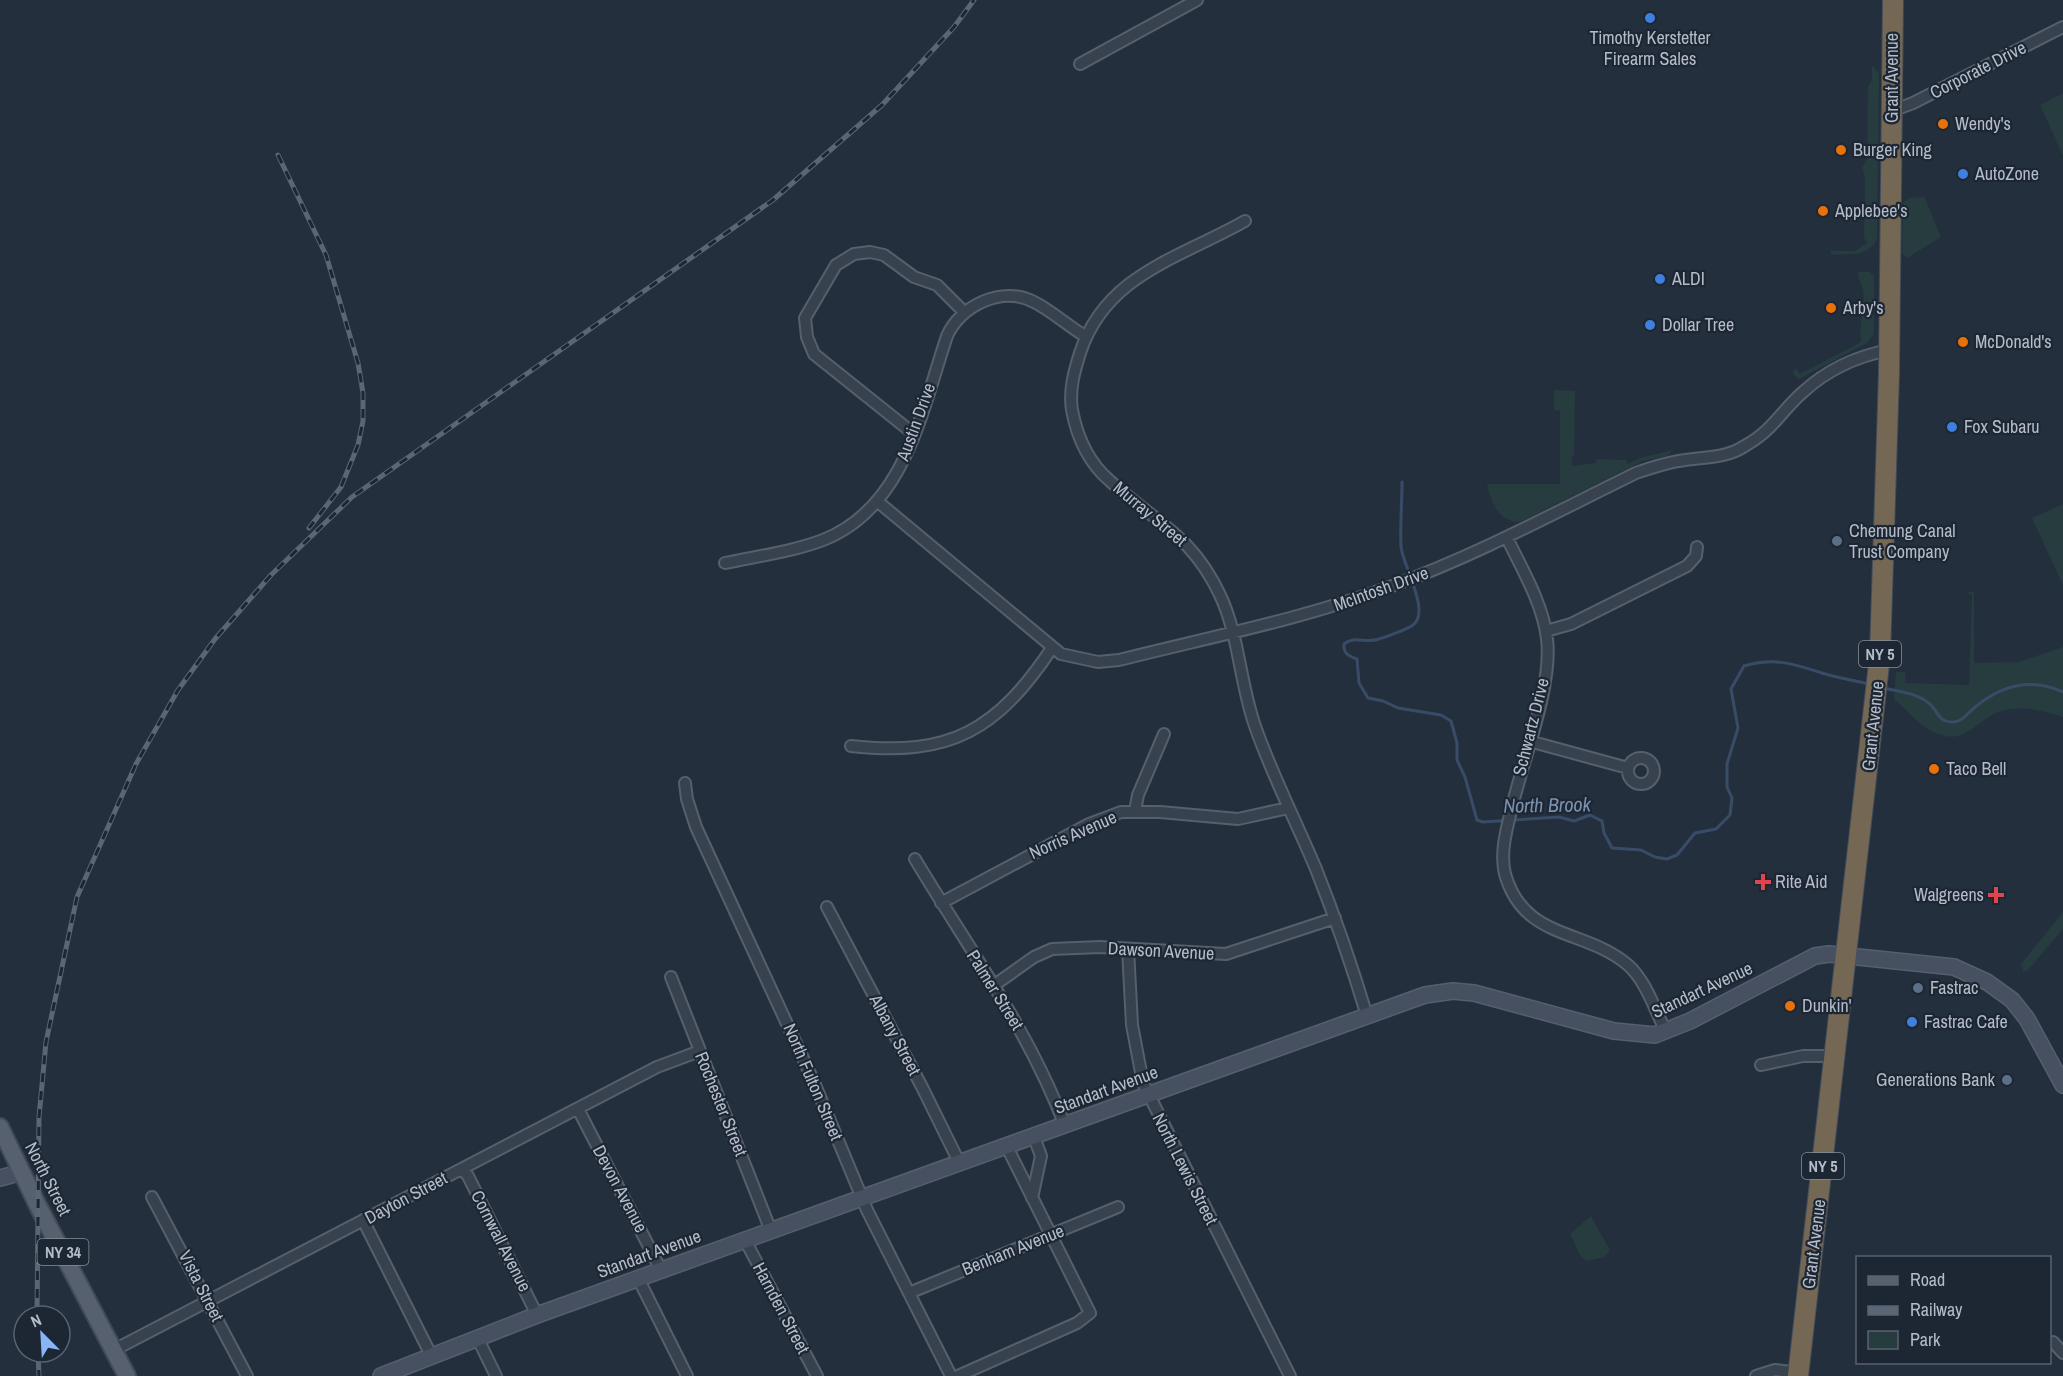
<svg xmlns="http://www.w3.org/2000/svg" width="2063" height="1376" font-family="'Archivo Narrow',sans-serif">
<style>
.green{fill:#263c3f}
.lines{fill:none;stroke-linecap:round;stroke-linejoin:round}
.stream{stroke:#394c67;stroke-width:3}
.street-casing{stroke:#565f6c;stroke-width:14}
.secondary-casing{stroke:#565f6c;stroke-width:18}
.primary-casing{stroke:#414a57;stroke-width:20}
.highway-casing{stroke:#434c59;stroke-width:22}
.street{stroke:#38414e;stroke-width:10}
.secondary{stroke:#465061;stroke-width:15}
.primary{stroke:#56606e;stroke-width:16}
.highway{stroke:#746855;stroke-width:20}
.rail-casing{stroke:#5a6575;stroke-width:5}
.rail{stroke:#1d2633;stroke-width:3;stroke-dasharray:9;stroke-linecap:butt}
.shop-dot{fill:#3f7fe0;stroke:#1d2633;stroke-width:2}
.food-dot{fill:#e8710a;stroke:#1d2633;stroke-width:2}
.service-dot{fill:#5c6f8a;stroke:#1d2633;stroke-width:2}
.health-dot{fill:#e0444e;stroke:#1d2633;stroke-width:2}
.labels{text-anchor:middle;stroke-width:4.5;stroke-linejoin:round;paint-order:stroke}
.shield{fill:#1d2633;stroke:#878f9c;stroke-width:1.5}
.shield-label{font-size:16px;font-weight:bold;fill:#b4bcc9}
.poi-label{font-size:18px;fill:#b4bcc9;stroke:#1d2633;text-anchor:start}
.street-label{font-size:18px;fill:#b4bcc9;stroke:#1d2633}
.water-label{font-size:20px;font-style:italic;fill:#7c92b1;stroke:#1d2633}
</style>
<rect width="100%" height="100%" fill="#242f3e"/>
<path class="green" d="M 1872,65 L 1879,74 L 1877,239 C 1869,257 1848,254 1831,255 L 1831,251 L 1855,251 L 1867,243 L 1864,237 L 1865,177 L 1862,168 L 1867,159 L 1868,86 L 1872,80 Z
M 2063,93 L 2063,156 L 2040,105 Z
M 1921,197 L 1925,198 L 1941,237 L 1907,258 L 1902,253 L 1903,203 L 1909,198 Z
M 1858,272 L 1870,272 L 1874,276 L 1874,334 L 1867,343 L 1799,379 L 1792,373 L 1796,368 L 1800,374 L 1861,342 C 1858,324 1866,309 1863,290 C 1862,283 1857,279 1858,272 Z
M 1554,390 L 1575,391 L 1574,456 L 1572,456 L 1572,466 L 1596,463 L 1597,459 L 1626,460 L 1628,464 L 1640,458 L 1673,450 L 1667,456 L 1643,461 L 1520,522 C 1499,522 1491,503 1487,484 L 1560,484 L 1560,411 L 1554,410 Z
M 2063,504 L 2063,585 L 2032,518 Z
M 1966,592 L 1974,592 L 1974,663 L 2019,662 L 2063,647 L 2063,717 C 2043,711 2020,704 1999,712 C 1973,722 1966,747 1933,732 C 1919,726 1906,709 1894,699 L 1896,672 L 1905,672 L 1906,683 L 1969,685 L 1972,595 Z
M 2063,912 L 2063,929 L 2029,969 L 2023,972 L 2021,964 Z
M 1591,1216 L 1610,1250 L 1605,1257 L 1586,1261 L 1580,1255 L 1570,1234 Z"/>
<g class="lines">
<path class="stream" d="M 1402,482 C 1402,503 1400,525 1401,547 C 1403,566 1431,612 1413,625 C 1404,631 1388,636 1379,639 C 1366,644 1355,635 1344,644 C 1343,654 1349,656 1357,659 L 1359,683 L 1368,698 L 1383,701 L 1398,708 L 1441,715 L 1451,721 L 1457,743 L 1457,760 L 1465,777 L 1477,820 L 1483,822 L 1559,817 L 1574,821 L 1590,815 L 1602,821 L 1604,833 L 1612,848 L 1641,850 L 1655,857 L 1667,859 L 1677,855 L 1695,833 L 1716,829 L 1730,815 L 1732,798 L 1727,787 L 1727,764 L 1738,728 L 1731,689 L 1744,666 C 1776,657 1793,664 1822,673 C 1837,678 1853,680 1869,684
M 1884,688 C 1899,692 1919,693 1931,705 C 1938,712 1938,721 1951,722 C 1961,723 1967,714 1974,708 C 2001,685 2030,677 2063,692"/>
<g class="street-casing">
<path id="street" d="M 1080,64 L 1197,0
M 1892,111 L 1913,103 L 2063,27
M 1245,221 C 1180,258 1106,274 1080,353 C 1074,372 1069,390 1072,410 C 1077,437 1089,463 1110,481 C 1155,522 1192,535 1220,595 C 1239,635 1240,684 1255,726 C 1272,775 1296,821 1316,869 C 1335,917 1352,966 1367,1016
M 914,434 L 814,354 L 807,337 L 805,318 L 836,265 L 854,254 L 870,252 L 884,255 L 914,277 L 937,285 L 964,312
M 877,501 L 1061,654 L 1098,662 L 1119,660 C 1210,637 1303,619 1392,586 C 1477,555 1556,512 1636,473 C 1653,467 1668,462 1685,460 C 1705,457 1726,458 1743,447 C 1774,430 1779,413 1803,392 C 1827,370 1858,356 1889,350
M 1507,538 C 1522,569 1543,604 1547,639 C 1553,687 1522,762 1511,811 C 1506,831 1500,854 1505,874 C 1524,941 1585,928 1628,965 C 1646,981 1655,1010 1666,1032
M 725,563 C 758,556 791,552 823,540 C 905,508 922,410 947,336 C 960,306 1002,285 1034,302 C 1052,311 1068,326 1085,336
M 1546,631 L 1571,624 L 1687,566 L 1696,556 L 1697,547
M 1529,741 L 1628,768
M 851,746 C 951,757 997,730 1052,648
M1628 771a13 13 0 1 1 26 0a13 13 0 1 1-26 0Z
M 685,783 L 687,799 L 696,827 L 813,1080 L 867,1210 L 951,1376
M 1135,811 L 1138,795 L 1164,734
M 915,859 C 967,946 1029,1030 1065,1126
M 941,903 L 1089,824 L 1121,812 L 1160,812 L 1238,819 L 1288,808
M 827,907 L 922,1087 L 960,1164
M 1128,949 L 1132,1025 L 1143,1083 L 1290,1376
M 671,977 L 771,1231
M 993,986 L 1034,957 L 1052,949 L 1100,947 L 1226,954 L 1335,918
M 1761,1065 L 1803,1056 L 1836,1056
M 578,1109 L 661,1270
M 462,1169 L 468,1176 L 537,1315
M 152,1197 L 247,1376
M 1032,1198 L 1041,1156 L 1034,1137
M 363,1220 L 431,1355
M 745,1240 L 817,1376
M 638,1278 L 687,1376
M 909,1293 L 1118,1207
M 477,1337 L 496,1376
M 2053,1342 L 2063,1353
M 114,1350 L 657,1067 L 700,1051
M 958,1376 L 1077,1323 L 1090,1313 L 1007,1147
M 1756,1376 L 1775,1370 L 1799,1373"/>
</g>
<g class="secondary-casing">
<path id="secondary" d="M 0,1178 L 22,1172
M 381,1376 L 537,1315 L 1425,995 L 1453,991 L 1474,993 L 1614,1031 L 1655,1035 L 1690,1021 L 1815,956 L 1829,954 L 1954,967 L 1987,982 L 2012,1000 L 2027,1019 L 2063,1085"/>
</g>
<g class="primary-casing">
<path id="primary" d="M 0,1127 L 38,1206 L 127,1376"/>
</g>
<g class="highway-casing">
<path id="highway" d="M 1798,1376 L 1880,655 L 1889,373 L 1893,0"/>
</g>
<use href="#street" class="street"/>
<use href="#secondary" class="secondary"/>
<use href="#primary" class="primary"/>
<use href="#highway" class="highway"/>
<g class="rail-casing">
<path id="rail" d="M 278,155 L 326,255 L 358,363 L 363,393 L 363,421 L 358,445 L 341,487 L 309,528
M 37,1316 L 39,1117 L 46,1042 L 77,897 L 136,764 L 178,690 L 215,639 L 271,575 L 352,497 L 773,200 L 882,105 L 954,27 L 974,0
M 38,1352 L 39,1376"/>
</g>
<use href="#rail" class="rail"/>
</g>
<g class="shop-dot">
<circle cx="1650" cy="18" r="6"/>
<circle cx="1963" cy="174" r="6"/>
<circle cx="1660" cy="279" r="6"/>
<circle cx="1650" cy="325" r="6"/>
<circle cx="1952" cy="427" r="6"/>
<circle cx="1912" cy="1022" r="6"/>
</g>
<g class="food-dot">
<circle cx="1943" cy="124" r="6"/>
<circle cx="1841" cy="150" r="6"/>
<circle cx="1823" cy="211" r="6"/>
<circle cx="1831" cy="308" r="6"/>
<circle cx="1963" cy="342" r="6"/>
<circle cx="1934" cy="769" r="6"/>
<circle cx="1790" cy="1006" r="6"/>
</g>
<g class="service-dot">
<circle cx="1837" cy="541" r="6"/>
<circle cx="1918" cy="988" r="6"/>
<circle cx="2007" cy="1080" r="6"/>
</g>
<g class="health-dot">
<path d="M1760 873h6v6h6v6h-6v6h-6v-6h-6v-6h6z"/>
<path d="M1993 886h6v6h6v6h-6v6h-6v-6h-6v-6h6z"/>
</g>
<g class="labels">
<g class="shield">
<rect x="1859" y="641" width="42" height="26" rx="4.5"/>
<rect x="1802" y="1153" width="42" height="26" rx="4.5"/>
<rect x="37.5" y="1239" width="51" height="26" rx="4.5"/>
</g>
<g class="shield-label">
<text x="1880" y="660">NY 5</text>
<text x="1823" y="1172">NY 5</text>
<text x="63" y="1258">NY 34</text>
</g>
<g class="poi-label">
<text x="1650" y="44" text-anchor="middle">Timothy Kerstetter<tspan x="1650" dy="21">Firearm Sales</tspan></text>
<text x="1955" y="130">Wendy's</text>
<text x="1853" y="156">Burger King</text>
<text x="1975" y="180">AutoZone</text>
<text x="1835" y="217">Applebee's</text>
<text x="1672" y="285">ALDI</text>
<text x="1843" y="314">Arby's</text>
<text x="1662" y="331">Dollar Tree</text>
<text x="1975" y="348">McDonald's</text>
<text x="1964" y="433">Fox Subaru</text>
<text x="1849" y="537">Chemung Canal<tspan x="1849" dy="21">Trust Company</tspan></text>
<text x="1946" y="775">Taco Bell</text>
<text x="1775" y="888">Rite Aid</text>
<text x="1984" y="901" text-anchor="end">Walgreens</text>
<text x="1930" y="994">Fastrac</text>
<text x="1802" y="1012">Dunkin'</text>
<text x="1924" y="1028">Fastrac Cafe</text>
<text x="1995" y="1086" text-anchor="end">Generations Bank</text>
</g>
<g class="street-label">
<text transform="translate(1978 70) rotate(-27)" y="6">Corporate Drive</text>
<text transform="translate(1892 78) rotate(-90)" y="6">Grant Avenue</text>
<text transform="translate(916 422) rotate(-70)" y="6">Austin Drive</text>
<text transform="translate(1150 514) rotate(40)" y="6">Murray Street</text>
<text transform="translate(1381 589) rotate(-20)" y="6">McIntosh Drive</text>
<text transform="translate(1873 726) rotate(-84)" y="6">Grant Avenue</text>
<text transform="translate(1531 727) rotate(-76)" y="6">Schwartz Drive</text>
<text transform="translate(1073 835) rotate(-24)" y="6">Norris Avenue</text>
<text transform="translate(1161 951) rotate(3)" y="6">Dawson Avenue</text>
<text transform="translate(995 990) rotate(58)" y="6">Palmer Street</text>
<text transform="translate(1702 990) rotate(-25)" y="6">Standart Avenue</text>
<text transform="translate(895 1035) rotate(62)" y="6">Albany Street</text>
<text transform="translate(813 1082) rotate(67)" y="6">North Fulton Street</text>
<text transform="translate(1106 1090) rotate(-20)" y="6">Standart Avenue</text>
<text transform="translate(721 1104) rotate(68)" y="6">Rochester Street</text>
<text transform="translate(1185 1169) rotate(63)" y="6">North Lewis Street</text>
<text transform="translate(48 1179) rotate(63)" y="6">North Street</text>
<text transform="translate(620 1189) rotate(62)" y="6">Devon Avenue</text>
<text transform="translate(406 1198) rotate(-28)" y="6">Dayton Street</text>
<text transform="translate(501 1241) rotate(63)" y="6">Cornwall Avenue</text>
<text transform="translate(1814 1244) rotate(-83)" y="6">Grant Avenue</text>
<text transform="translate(1013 1250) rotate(-22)" y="6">Benham Avenue</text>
<text transform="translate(649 1254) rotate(-20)" y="6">Standart Avenue</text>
<text transform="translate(201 1286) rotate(63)" y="6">Vista Street</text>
<text transform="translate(781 1308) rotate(62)" y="6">Harnden Street</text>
</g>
<g class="water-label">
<text transform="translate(1547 805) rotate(-1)" y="7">North Brook</text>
</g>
</g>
<rect x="1856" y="1256" width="195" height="108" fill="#1d2633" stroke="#59626f" stroke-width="1.5"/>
<rect x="1868" y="1276" width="30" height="9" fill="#56606e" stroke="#59626f" stroke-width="1.5"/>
<text x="1910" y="1286" font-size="18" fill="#b4bcc9">Road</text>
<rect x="1868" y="1306" width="30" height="9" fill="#5a6575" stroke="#59626f" stroke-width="1.5"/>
<text x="1910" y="1316" font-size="18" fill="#b4bcc9">Railway</text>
<rect x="1868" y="1331" width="30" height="18" fill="#263c3f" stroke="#59626f" stroke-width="1.5"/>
<text x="1910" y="1346" font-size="18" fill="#b4bcc9">Park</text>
<g transform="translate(42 1334) rotate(336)"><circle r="28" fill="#1d2633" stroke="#59626f" stroke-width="1.5"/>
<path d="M0-4.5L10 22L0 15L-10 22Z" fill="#8ab4f8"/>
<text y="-9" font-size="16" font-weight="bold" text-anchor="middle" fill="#b4bcc9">N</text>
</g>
</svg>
